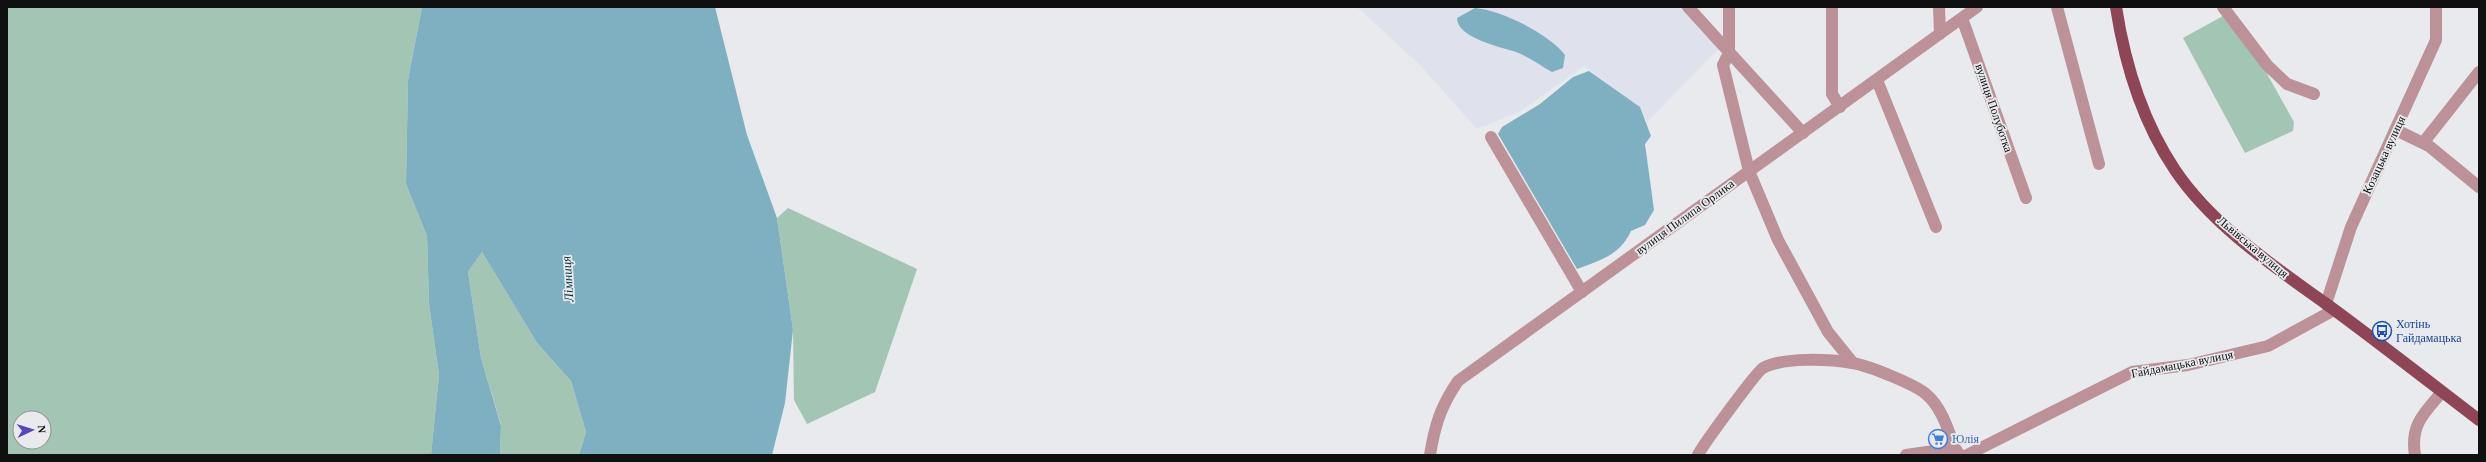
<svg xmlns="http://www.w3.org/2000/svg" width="2486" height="462" font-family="Georgia,serif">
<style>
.built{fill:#dfe1ec}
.green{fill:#a3c5b4;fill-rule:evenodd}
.water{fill:#7eb0c2}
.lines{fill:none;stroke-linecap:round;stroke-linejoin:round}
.minor{stroke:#bc9198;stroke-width:12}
.major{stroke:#8e4556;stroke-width:12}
.labels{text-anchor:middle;stroke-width:3.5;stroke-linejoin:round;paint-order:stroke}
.street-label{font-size:12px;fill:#101011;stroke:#e9eaed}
.transit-label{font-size:12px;fill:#164399;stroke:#e9eaed;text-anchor:start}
.shop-label{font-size:12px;fill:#366cbe;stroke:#e9eaed;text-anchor:start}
.water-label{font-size:13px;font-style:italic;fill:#043442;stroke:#e9eaed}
</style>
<rect width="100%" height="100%" fill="#e9eaed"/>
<path class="built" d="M 1357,7 L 1698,7 L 1724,43 L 1647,122 L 1640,107 L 1584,66 L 1521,111 L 1477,129 L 1420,65 Z"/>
<path class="green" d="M 7,7 L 422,7 L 408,80 L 406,184 L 427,236 L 429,304 L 439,375 L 431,455 L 7,455 ZM 20,418 L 44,418 L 44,442 L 20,442 Z
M 2232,11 L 2294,122 L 2293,131 L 2245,153 L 2183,38 Z
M 788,208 L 917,269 L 875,392 L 807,424 L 794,400 L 793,330 L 777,218 Z
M 482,252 L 537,343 L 571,381 L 586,432 L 579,455 L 500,455 L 501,425 L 481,358 L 468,272 Z"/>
<path class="water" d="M 422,7 L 715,7 L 747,135 L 777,218 L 793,330 L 785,403 L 772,455 L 579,455 L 586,432 L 571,381 L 537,343 L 482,252 L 468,272 L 481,358 L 501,426 L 500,455 L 431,455 L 439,375 L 429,304 L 427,236 L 406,184 L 408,80 Z
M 1475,8 C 1501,10 1549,34 1565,55 L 1563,68 L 1552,72 C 1541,66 1528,56 1516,52 C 1501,47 1457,38 1457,18 Z
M 1589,71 L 1640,107 L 1651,136 L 1645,144 L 1654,210 L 1645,225 L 1631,231 C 1620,255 1601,260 1577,269 L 1498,134 L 1502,127 L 1540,104 L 1573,77 Z"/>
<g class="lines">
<path class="minor" d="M 1688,7 L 1803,133
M 1729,7 L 1729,53 L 1723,65 L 1749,171 L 1778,240 L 1828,332 L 1853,363
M 1832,7 L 1832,94 L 1840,107
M 1939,7 L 1940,34
M 2057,7 L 2099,164
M 2223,7 L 2267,65 L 2287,84 L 2314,94
M 1962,18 L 2026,198
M 1877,80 L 1936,227
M 2396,130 L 2429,146 L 2479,187
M 1491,137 L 1582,292
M 2423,143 L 2479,72
M 2326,304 L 2351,227 L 2436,40 L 2436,7
M 1430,455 C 1435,424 1441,406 1458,381 L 1977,7
M 1698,455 C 1702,446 1757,371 1763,368 C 1783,357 1829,359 1852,363 C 1867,365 1917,385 1927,395 C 1942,408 1948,430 1955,448
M 1906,455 L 1955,448 L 1959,454
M 1967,455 L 2132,372 L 2188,365 L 2268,346 L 2334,310
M 2415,455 C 2410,425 2424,413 2442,392"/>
<path class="major" d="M 2116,7 C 2125,65 2142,121 2175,170 C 2212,225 2272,265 2325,303 C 2377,341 2428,381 2479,420"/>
</g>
<defs>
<g id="bus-ring" transform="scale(1)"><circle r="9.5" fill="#e9eaed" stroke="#1a4fb4" stroke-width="1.5"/><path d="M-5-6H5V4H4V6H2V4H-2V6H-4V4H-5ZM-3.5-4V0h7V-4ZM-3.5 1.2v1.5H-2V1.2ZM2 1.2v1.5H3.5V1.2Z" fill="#1a4fb4"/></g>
<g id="supermarket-ring" transform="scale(1)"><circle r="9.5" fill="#e9eaed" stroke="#3f7fe0" stroke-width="1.5"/><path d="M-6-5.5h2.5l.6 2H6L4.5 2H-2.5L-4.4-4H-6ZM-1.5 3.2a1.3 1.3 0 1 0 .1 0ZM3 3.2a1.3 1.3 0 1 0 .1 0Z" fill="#3f7fe0"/></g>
</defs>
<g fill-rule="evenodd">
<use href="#bus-ring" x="2382" y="331"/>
<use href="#supermarket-ring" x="1938" y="439"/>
</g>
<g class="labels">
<g class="street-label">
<text transform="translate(1994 108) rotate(71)" y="4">вулиця Полуботка</text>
<text transform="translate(2384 155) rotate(-65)" y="4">Козацька вулиця</text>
<text transform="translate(1685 217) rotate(-36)" y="4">вулиця Пилипа Орлика</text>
<text transform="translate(2253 247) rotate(40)" y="4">Львівська вулиця</text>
<text transform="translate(2182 364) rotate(-11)" y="4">Гайдамацька вулиця</text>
</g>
<g class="transit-label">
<text x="2396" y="328">Хотінь<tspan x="2396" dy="14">Гайдамацька</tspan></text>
</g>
<g class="shop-label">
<text x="1952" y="443">Юлія</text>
</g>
<g class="water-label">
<text transform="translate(567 279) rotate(-94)" y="5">Лімниця</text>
</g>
</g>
<rect width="2486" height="462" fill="none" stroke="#101011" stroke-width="16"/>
<g transform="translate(32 430) rotate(86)"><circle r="19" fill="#e9eaed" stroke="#929395"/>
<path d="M0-3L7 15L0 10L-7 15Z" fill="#5546be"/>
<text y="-6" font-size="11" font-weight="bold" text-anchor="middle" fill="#101011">N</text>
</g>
</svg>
